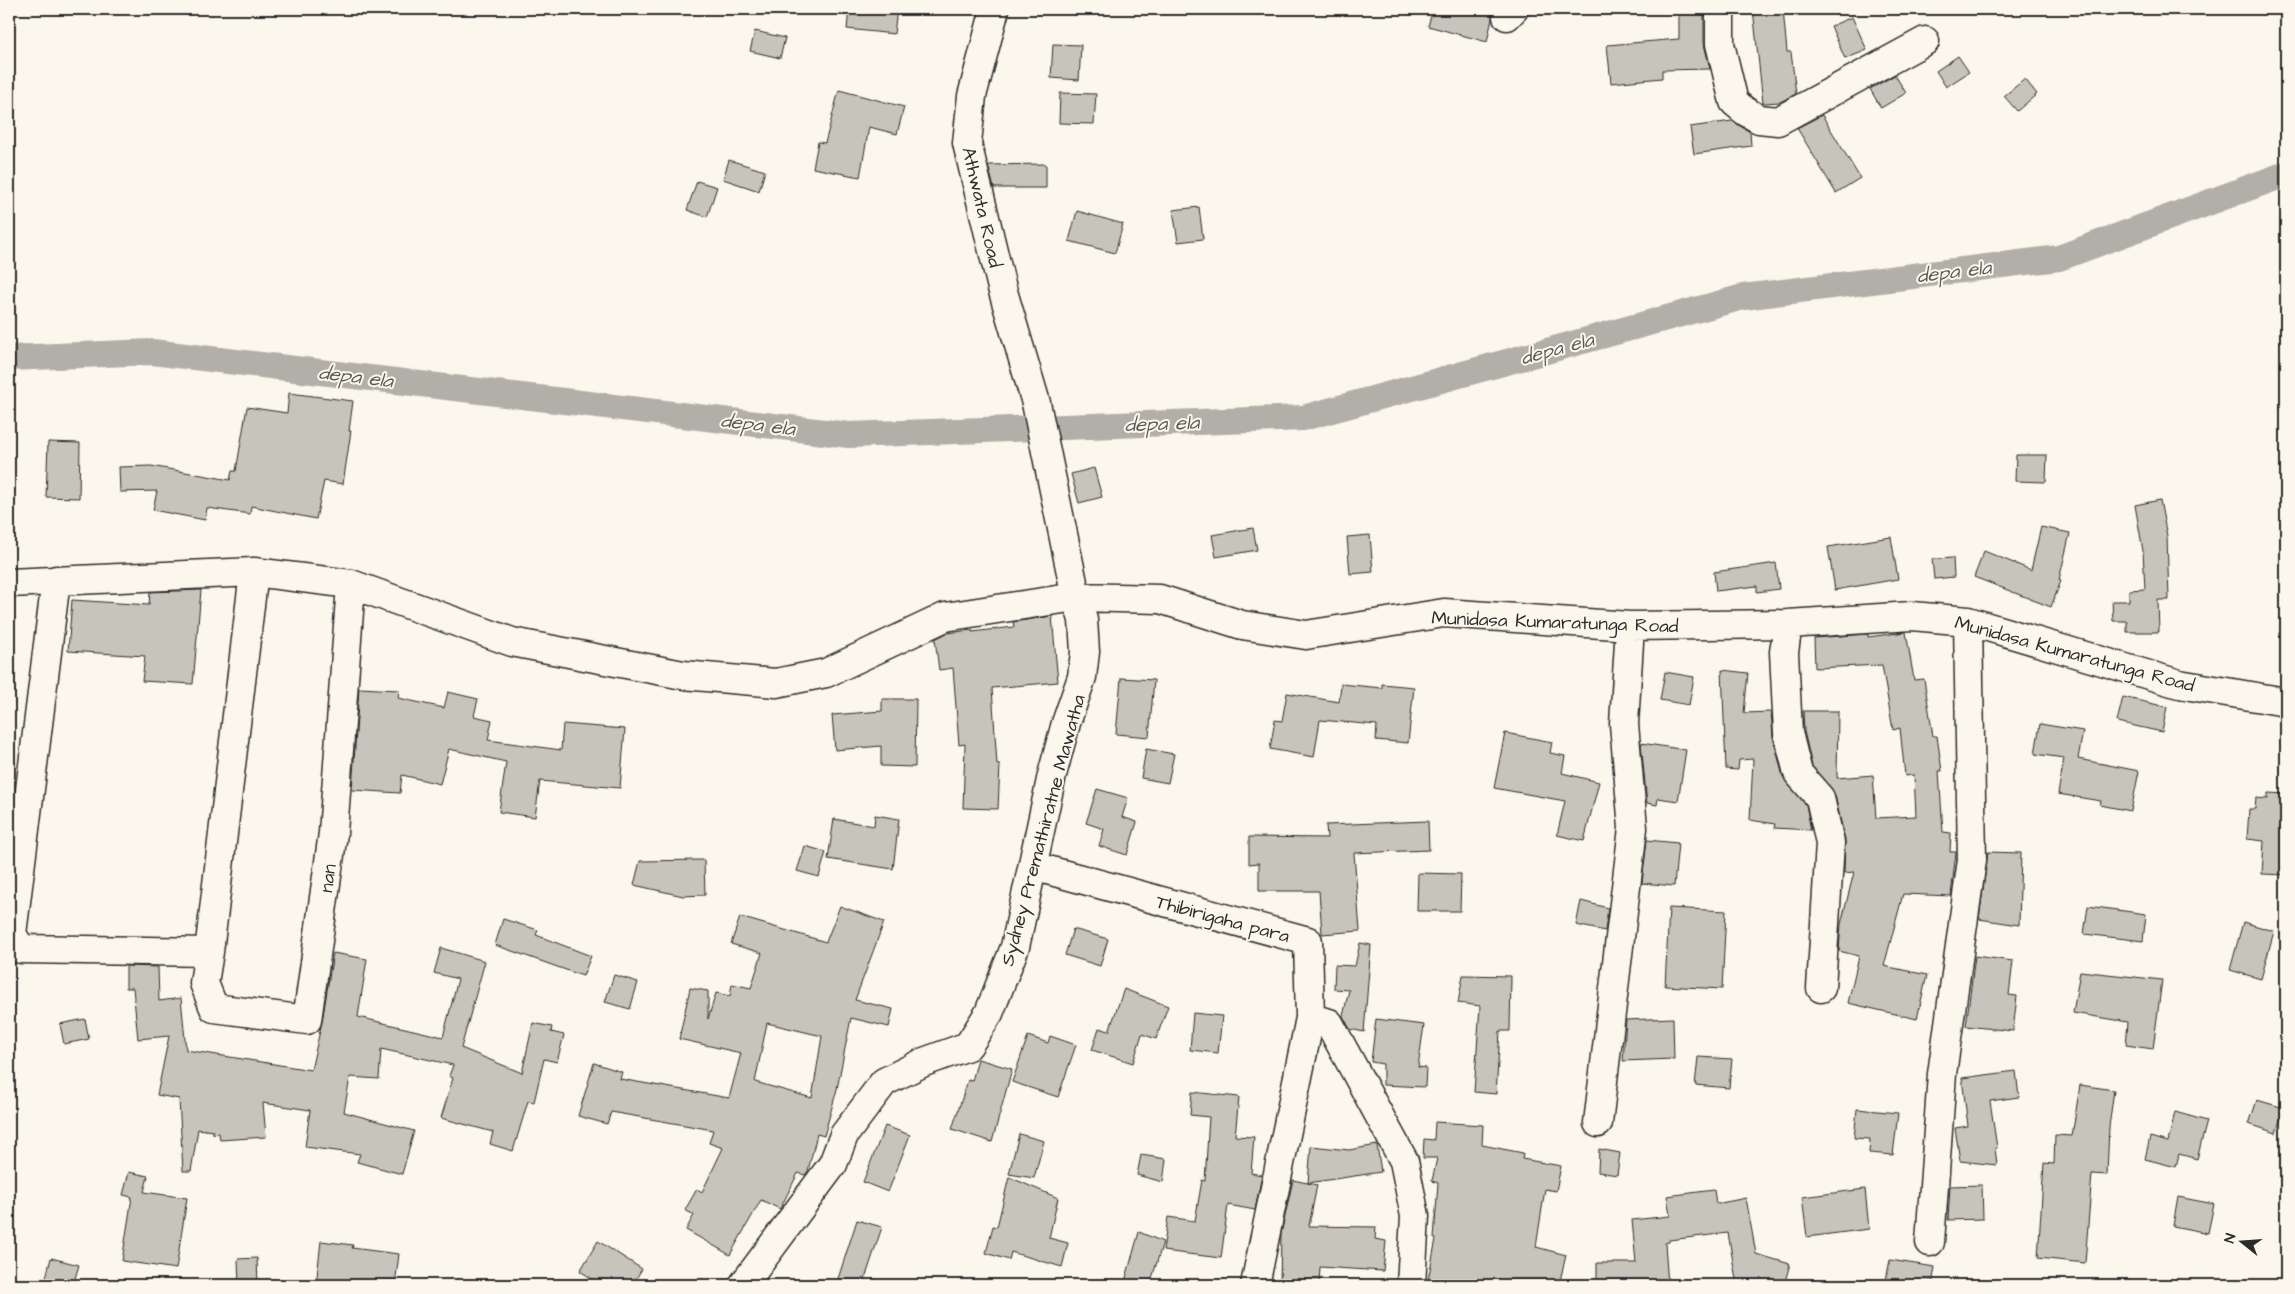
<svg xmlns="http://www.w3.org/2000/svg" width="2295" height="1294" font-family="'Architects Daughter',sans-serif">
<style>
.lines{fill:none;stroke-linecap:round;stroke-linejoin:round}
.canal{stroke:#b1afa7;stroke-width:26}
.building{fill:#c7c4bc;stroke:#2b2b2b;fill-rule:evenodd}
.minor-casing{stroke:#2b2b2b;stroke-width:31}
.minor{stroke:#fbf7ec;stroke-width:28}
.labels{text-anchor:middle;stroke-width:4;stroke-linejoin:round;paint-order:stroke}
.street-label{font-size:19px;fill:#2b2b2b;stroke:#fbf7ec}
.water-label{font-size:20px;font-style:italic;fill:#5a5956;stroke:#fbf7ec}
</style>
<rect width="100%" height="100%" fill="#fbf7ec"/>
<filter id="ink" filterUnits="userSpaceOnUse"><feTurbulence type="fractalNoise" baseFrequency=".02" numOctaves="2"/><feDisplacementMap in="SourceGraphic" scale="10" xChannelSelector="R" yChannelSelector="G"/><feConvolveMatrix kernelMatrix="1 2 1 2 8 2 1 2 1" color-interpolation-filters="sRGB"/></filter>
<g filter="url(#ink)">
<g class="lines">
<path class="canal" d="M 9,358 L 152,352 L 849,435 L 1303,418 L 1743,297 L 2059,258 L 2286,174"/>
</g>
<path class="building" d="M 849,9 L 897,9 L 894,34 L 847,29 Z
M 1433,9 L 1494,9 L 1487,42 L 1428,26 Z
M 1679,9 L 1704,9 L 1704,44 L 1710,69 L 1662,70 L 1662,78 L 1611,83 L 1607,45 L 1679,39 Z
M 1753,9 L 1783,9 L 1787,52 L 1791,52 L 1796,94 L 1780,102 L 1763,103 Z
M 1852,17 L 1867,50 L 1845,59 L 1831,26 Z
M 755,31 L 785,38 L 780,58 L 750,51 Z
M 1053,44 L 1081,45 L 1079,80 L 1051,78 Z
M 1958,56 L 1969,72 L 1946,87 L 1936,71 Z
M 1895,75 L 1906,93 L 1881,108 L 1870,89 Z
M 2025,79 L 2037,94 L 2017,111 L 2004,96 Z
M 839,90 L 904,107 L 897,134 L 869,127 L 860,177 L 813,168 L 818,142 L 825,143 Z
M 1060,93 L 1096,94 L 1094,124 L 1059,123 Z
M 1822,115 L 1860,178 L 1836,193 L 1797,128 Z
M 1732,121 L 1750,132 L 1751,146 L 1694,154 L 1690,127 Z
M 729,160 L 765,171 L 759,191 L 723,179 Z
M 1046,164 L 1046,188 L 994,188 L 988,165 Z
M 697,181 L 717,187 L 707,217 L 687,210 Z
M 1199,207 L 1203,239 L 1178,242 L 1173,210 Z
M 1077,211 L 1123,224 L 1115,253 L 1069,241 Z
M 289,393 L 353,401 L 349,431 L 351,431 L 343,484 L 324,481 L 316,519 L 251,506 L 250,514 L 207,508 L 205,520 L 153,510 L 157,491 L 120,492 L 119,467 L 151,466 L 230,480 L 232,471 L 236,471 L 247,407 L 287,413 Z
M 48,442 L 80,443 L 79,498 L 46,497 Z
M 2016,455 L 2047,455 L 2046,482 L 2015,481 Z
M 1094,468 L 1102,497 L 1079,503 L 1071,474 Z
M 2160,500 L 2167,536 L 2169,600 L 2158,600 L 2159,632 L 2127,632 L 2127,621 L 2113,621 L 2112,601 L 2129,601 L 2129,590 L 2145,589 L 2143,551 L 2135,505 Z
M 2041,527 L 2070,533 L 2059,580 L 2061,581 L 2051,607 L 1974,577 L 1984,551 L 2031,570 Z
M 1253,528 L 1257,550 L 1216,557 L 1212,535 Z
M 1370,535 L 1373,572 L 1350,574 L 1347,537 Z
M 1891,537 L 1898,579 L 1835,590 L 1828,547 Z
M 1953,558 L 1954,577 L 1934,579 L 1932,559 Z
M 1776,563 L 1779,589 L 1757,592 L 1757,586 L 1716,591 L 1714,572 Z
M 201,590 L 193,684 L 142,681 L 145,656 L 68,651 L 72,600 L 149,605 L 150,592 Z
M 1052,616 L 1058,682 L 992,688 L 997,765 L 1000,765 L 998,809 L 963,808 L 965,744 L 959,745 L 953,668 L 939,670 L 935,639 L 947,633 L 972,630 L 972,632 L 1014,627 L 1013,622 Z
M 1906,632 L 1914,680 L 1924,679 L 1933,736 L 1937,736 L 1942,771 L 1939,771 L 1943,832 L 1951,833 L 1950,852 L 1956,852 L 1951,896 L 1903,894 L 1884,966 L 1927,975 L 1917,1019 L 1848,1003 L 1859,956 L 1839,951 L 1841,924 L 1854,872 L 1844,873 L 1845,840 L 1835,795 L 1812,766 L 1804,731 L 1803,711 L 1838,711 L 1837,778 L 1873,775 L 1876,818 L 1916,816 L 1914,775 L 1905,776 L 1900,728 L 1893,730 L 1882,665 L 1815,668 L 1814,638 L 1868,634 L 1868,637 Z
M 1722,670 L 1748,673 L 1744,713 L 1771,712 L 1773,737 L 1783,777 L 1806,805 L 1811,830 L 1774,828 L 1775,824 L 1750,820 L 1753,759 L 1739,760 L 1738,770 L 1726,769 Z
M 1665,672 L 1694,677 L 1689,705 L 1660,700 Z
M 1121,678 L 1154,680 L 1149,737 L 1116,734 Z
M 1341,684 L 1382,688 L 1382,684 L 1414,687 L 1408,743 L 1376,740 L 1377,725 L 1320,720 L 1314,757 L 1270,749 L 1275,720 L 1282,721 L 1287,693 L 1339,702 Z
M 359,688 L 399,690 L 398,698 L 444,708 L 448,692 L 478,699 L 474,716 L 492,720 L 488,740 L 561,750 L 563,724 L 625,729 L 620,788 L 540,781 L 535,817 L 499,812 L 506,762 L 449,749 L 440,784 L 402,775 L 400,793 L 352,790 Z
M 2123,697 L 2167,707 L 2162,732 L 2117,722 Z
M 882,699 L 916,699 L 915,767 L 881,766 L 881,746 L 835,750 L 832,715 L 882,711 Z
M 2040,724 L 2083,731 L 2078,759 L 2139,771 L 2131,811 L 2100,805 L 2101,801 L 2058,794 L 2064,758 L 2035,754 Z
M 1505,733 L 1552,742 L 1550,753 L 1565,756 L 1562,773 L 1599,782 L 1584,841 L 1557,835 L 1565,801 L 1494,788 Z
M 1641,743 L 1686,750 L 1678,801 L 1658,798 L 1657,805 L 1647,803 Z
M 1146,749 L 1174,754 L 1168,783 L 1141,778 Z
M 1097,789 L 1128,798 L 1122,817 L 1137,822 L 1127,855 L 1099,846 L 1104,829 L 1086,823 Z
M 2268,793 L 2286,794 L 2286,875 L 2262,874 L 2264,841 L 2247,839 L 2249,809 L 2255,809 L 2256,798 L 2268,799 Z
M 875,815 L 899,819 L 893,869 L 828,859 L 834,819 L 874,826 Z
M 1428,821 L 1429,850 L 1354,853 L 1360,931 L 1322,934 L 1319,891 L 1259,891 L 1259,863 L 1249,864 L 1249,837 L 1327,838 L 1326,825 Z
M 1647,840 L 1678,843 L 1674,886 L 1642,883 Z
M 805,846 L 826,852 L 819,877 L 797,871 Z
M 1988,852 L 2021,853 L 2019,925 L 1979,919 Z
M 704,860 L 705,895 L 683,896 L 634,885 L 640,861 Z
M 1418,873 L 1461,874 L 1460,911 L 1417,911 Z
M 1581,901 L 1608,908 L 1605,931 L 1576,925 Z
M 840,906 L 884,922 L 855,1000 L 893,1009 L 889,1027 L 851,1018 L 837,1089 L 824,1136 L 817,1134 L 808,1171 L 805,1175 L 798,1173 L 780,1209 L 761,1200 L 730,1255 L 686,1230 L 694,1215 L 685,1210 L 697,1189 L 702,1192 L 723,1148 L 709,1143 L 713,1130 L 611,1112 L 607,1124 L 578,1116 L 594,1063 L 622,1072 L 620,1079 L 729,1098 L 741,1053 L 679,1039 L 690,988 L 708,991 L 708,1019 L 716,993 L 730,996 L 732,984 L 751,988 L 762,953 L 731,944 L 740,917 L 826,942 ZM 767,1023 L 822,1036 L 812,1098 L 755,1082 Z
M 2088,906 L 2146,914 L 2143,941 L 2084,934 Z
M 1669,908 L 1726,911 L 1722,989 L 1665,986 Z
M 503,919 L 538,930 L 536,935 L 591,956 L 583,976 L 495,945 Z
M 2243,922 L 2274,931 L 2261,979 L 2230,970 Z
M 1073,929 L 1108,939 L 1100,966 L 1065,955 Z
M 1360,943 L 1371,945 L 1364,1032 L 1350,1029 L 1343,1016 L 1349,990 L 1334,989 L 1335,965 L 1355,966 Z
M 441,948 L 485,961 L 461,1048 L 522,1073 L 533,1023 L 552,1027 L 551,1032 L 564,1035 L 557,1062 L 544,1059 L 534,1102 L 528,1101 L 513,1151 L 490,1144 L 493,1132 L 441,1118 L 453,1078 L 449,1076 L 453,1065 L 381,1049 L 379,1079 L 350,1077 L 344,1112 L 414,1131 L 402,1174 L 357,1162 L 360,1154 L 305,1147 L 310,1110 L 263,1103 L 266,1137 L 220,1140 L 219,1133 L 213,1134 L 213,1131 L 198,1129 L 191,1171 L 183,1171 L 179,1099 L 157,1095 L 169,1036 L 138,1039 L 133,988 L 126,988 L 126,966 L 158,967 L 159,1001 L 181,998 L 186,1050 L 311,1070 L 322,1022 L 333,953 L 367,959 L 358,1017 L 443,1037 L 458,979 L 434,973 Z
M 1975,956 L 2013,961 L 2009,995 L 2017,996 L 2013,1031 L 1966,1026 Z
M 2080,971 L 2162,980 L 2153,1049 L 2126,1045 L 2128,1022 L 2073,1013 Z
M 614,975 L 638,982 L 630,1009 L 605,1002 Z
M 1463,975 L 1511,976 L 1510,1031 L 1500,1031 L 1496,1094 L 1474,1092 L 1480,1006 L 1458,1003 Z
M 1124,989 L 1168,1006 L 1156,1039 L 1142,1034 L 1133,1063 L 1092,1050 L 1099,1028 L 1109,1031 Z
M 1193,1013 L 1222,1016 L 1218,1053 L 1190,1050 Z
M 1673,1018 L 1674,1059 L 1623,1061 L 1626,1020 Z
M 85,1019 L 89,1039 L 64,1044 L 60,1024 Z
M 1376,1019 L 1424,1025 L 1418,1067 L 1426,1068 L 1425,1087 L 1383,1085 L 1383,1064 L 1371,1062 Z
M 1028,1036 L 1048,1043 L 1050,1036 L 1076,1045 L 1058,1097 L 1012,1082 Z
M 1698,1057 L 1732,1059 L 1729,1088 L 1695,1085 Z
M 978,1059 L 1012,1069 L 992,1142 L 952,1129 L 968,1080 L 972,1081 Z
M 2016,1071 L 2019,1097 L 1990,1101 L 1997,1148 L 1995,1148 L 1997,1165 L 1960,1161 L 1955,1128 L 1968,1126 L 1962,1078 Z
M 2080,1085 L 2114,1090 L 2109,1127 L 2107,1175 L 2092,1174 L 2085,1263 L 2038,1258 L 2044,1163 L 2054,1164 L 2055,1135 L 2072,1136 Z
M 1192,1092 L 1239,1097 L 1235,1136 L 1254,1137 L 1251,1173 L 1262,1175 L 1255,1210 L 1228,1205 L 1221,1258 L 1163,1251 L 1168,1217 L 1195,1221 L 1202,1180 L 1205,1181 L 1209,1117 L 1190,1115 Z
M 2257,1100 L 2284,1108 L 2276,1133 L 2249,1124 Z
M 1857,1109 L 1898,1113 L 1893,1155 L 1869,1153 L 1870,1139 L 1854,1138 Z
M 2175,1112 L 2207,1121 L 2197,1159 L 2179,1154 L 2176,1167 L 2145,1159 L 2150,1137 L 2168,1142 Z
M 1435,1122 L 1483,1125 L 1482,1145 L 1523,1153 L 1522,1159 L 1561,1166 L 1556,1191 L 1545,1189 L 1536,1247 L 1566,1255 L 1559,1285 L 1427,1285 L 1436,1239 L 1434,1238 L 1438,1183 L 1432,1181 L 1437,1158 L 1423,1158 L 1424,1139 L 1434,1140 Z
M 885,1126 L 910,1135 L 888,1192 L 863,1182 Z
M 1019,1134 L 1044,1141 L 1034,1178 L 1009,1174 Z
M 1377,1145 L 1381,1172 L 1308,1183 L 1311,1146 L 1349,1150 Z
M 1599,1149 L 1620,1153 L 1617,1175 L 1598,1172 Z
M 1141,1155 L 1166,1159 L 1163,1182 L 1137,1175 Z
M 129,1172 L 148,1176 L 144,1192 L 187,1198 L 176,1269 L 122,1261 L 132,1197 L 123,1195 Z
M 1009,1177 L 1058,1198 L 1049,1238 L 1068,1243 L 1062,1267 L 1011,1252 L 1009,1260 L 986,1253 L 993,1226 L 997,1227 Z
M 1293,1180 L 1317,1185 L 1309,1226 L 1376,1227 L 1375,1239 L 1386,1241 L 1383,1271 L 1320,1267 L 1319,1285 L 1280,1285 L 1281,1234 Z
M 1982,1185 L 1983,1219 L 1948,1220 L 1950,1186 Z
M 1865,1189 L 1869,1229 L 1807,1237 L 1802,1197 Z
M 1714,1190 L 1716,1204 L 1746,1198 L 1756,1254 L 1790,1264 L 1784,1285 L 1737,1285 L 1728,1233 L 1669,1240 L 1669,1242 L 1665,1243 L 1668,1285 L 1597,1285 L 1597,1263 L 1636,1263 L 1632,1220 L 1670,1216 L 1667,1196 Z
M 2178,1197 L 2214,1204 L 2208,1233 L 2173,1226 Z
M 857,1220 L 882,1227 L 863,1285 L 836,1285 Z
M 1139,1232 L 1163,1242 L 1150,1285 L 1124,1285 Z
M 321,1241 L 353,1245 L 352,1248 L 399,1254 L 395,1285 L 352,1280 L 352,1285 L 316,1285 Z
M 598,1241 L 642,1269 L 632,1285 L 602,1285 L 580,1271 Z
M 51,1258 L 79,1265 L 73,1285 L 44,1285 Z
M 257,1258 L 258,1285 L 239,1285 L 238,1259 Z
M 1890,1260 L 1935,1267 L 1932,1285 L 1885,1285 Z"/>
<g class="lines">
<g class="minor-casing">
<path id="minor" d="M 1720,9 L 1720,44 L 1734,102 L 1745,111 L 1759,119 L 1778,121 L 1925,41
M 1507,16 L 1514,9
M 56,580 L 12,934 L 21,949 L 209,952 L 254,572
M 9,583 L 254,572 L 351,584 L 512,642 L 683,675 L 776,683 L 826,673 L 945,617 L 1076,597 L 1160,599 L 1242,625 L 1306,635 L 1444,613 L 1630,626 L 1788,624 L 1912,616 L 1968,621 L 2179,684 L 2286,702
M 1788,624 L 1784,652 L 1788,733 L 1798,773 L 1820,798 L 1830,843 L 1821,988
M 1033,866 L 1308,941 L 1310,1018 L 1329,1023 L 1404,1161 L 1415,1216 L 1411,1285
M 209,952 L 204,983 L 214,1008 L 307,1020 L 333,833 L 351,584
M 1598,1123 L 1633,828 L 1624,724 L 1630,626
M 1930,1242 L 1942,1074 L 1972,860 L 1968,621
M 743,1285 L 833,1164 L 844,1135 L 884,1082 L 924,1062 L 968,1046 L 989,1013 L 1015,947 L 1052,775 L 1066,723 L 1082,677 L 1085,652 L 1083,620 L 1076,597 L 1036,403 L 1002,288 L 967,143 L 972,96 L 995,9
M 1255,1285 L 1310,1018"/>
</g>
<use href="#minor" class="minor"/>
</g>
</g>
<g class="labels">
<g class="street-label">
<text transform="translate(983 207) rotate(77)" y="7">Athwata Road</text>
<text transform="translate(1555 621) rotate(2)" y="7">Munidasa Kumaratunga Road</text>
<text transform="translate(2075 653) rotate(15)" y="7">Munidasa Kumaratunga Road</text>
<text transform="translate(1042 830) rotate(-75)" y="7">Sydney Premathiratne Mawatha</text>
<text transform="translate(327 878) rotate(-82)" y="7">nan</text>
<text transform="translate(1223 918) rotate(15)" y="7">Thibirigaha para</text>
</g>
<g class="water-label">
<text transform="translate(1954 271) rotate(-7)" y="7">depa ela</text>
<text transform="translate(1557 348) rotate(-15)" y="7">depa ela</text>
<text transform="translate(356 376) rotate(7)" y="7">depa ela</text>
<text transform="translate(1162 423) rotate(-2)" y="7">depa ela</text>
<text transform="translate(758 424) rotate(7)" y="7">depa ela</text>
</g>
</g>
<rect width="2295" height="1294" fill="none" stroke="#fbf7ec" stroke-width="30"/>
<rect x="15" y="15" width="2265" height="1264" fill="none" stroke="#2b2b2b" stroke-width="2" filter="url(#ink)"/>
<g transform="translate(2242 1242) rotate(287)" stroke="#fbf7ec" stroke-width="4" paint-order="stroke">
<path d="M0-4L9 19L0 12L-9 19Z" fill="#2b2b2b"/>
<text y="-8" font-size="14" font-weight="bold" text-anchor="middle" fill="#2b2b2b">N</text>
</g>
</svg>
